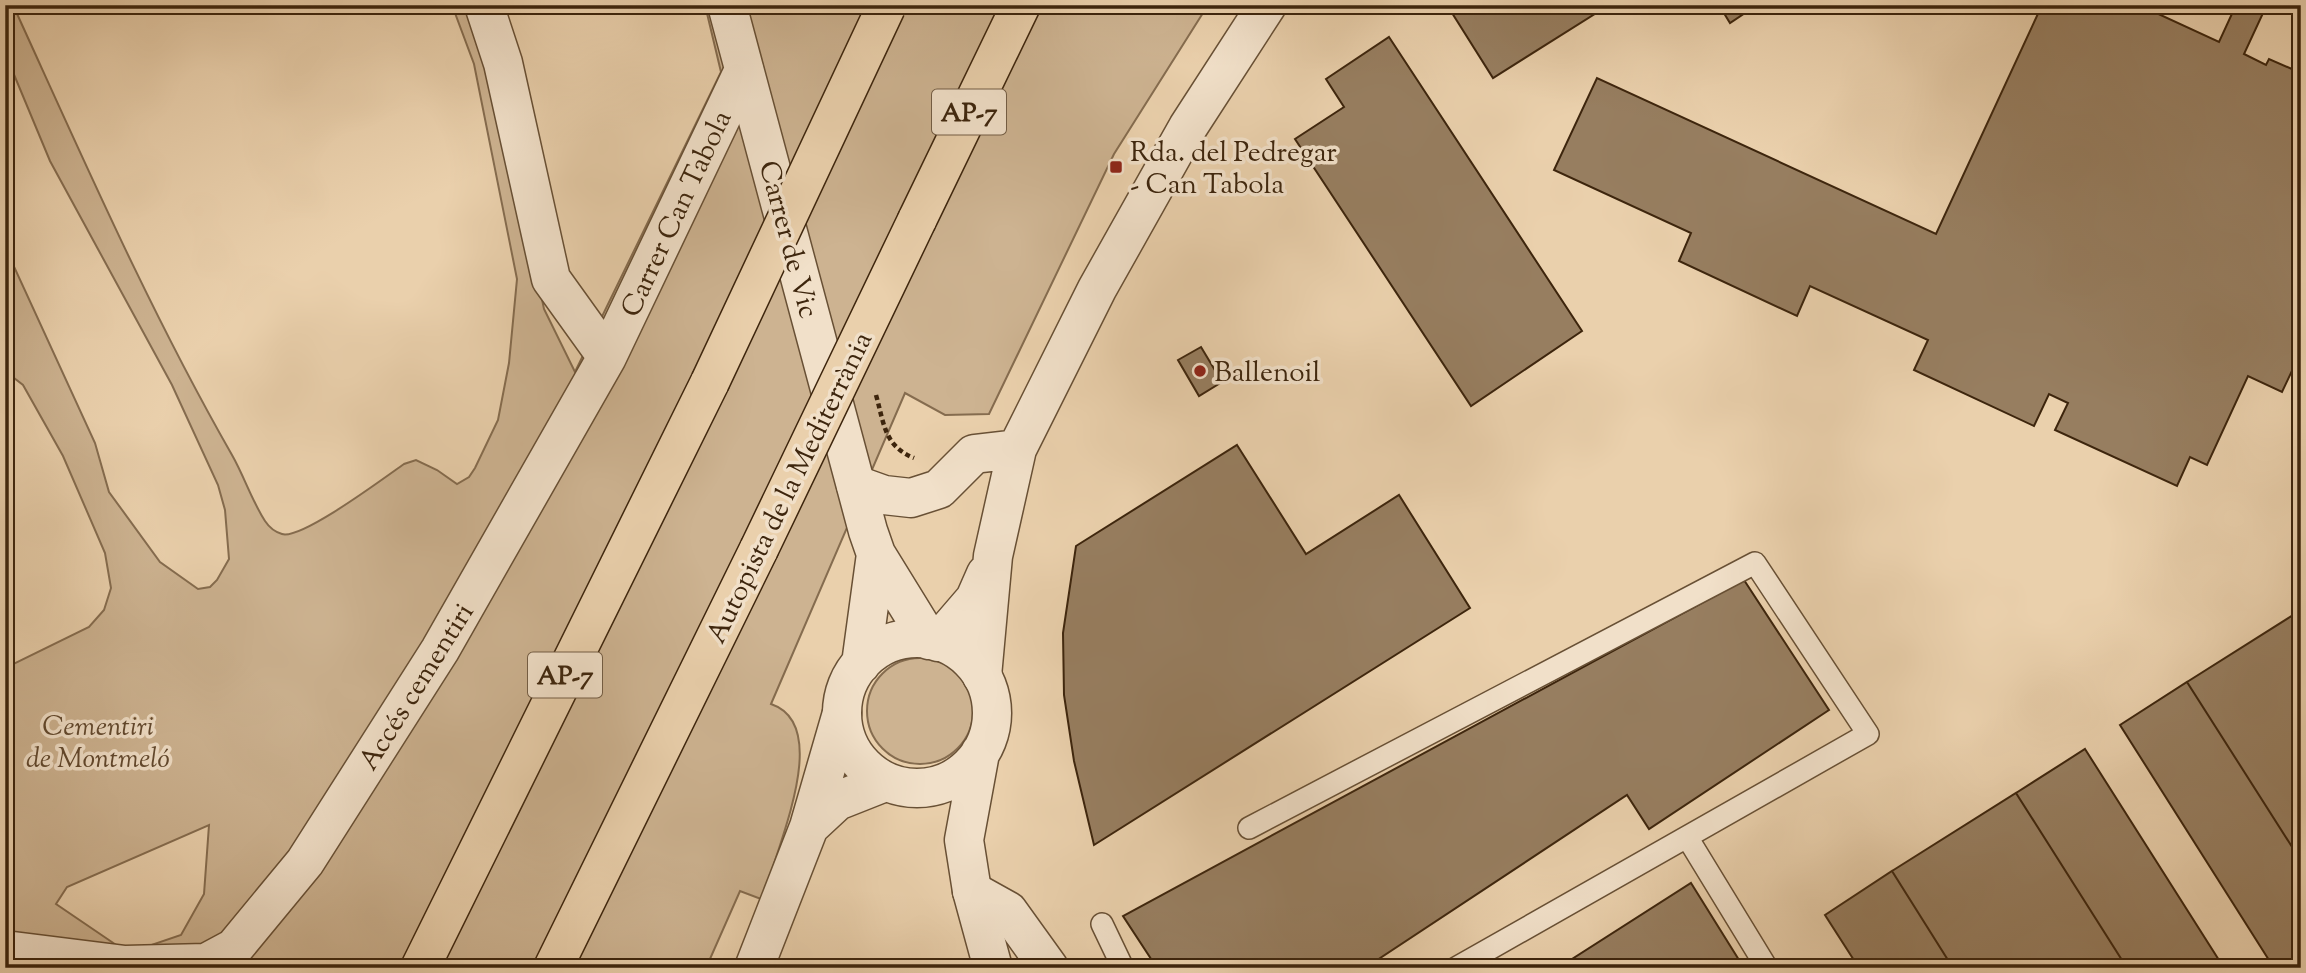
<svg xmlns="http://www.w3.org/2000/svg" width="2306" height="973" font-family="'Sorts Mill Goudy',serif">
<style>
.green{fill:#cdb391;stroke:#856c4f;stroke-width:2;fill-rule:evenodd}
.building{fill:#977e60;stroke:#3d250d;stroke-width:2}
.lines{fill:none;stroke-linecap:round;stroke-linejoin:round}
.service-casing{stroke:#685035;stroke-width:24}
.minor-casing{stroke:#685035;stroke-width:41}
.tertiary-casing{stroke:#685035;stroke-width:41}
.motorway-casing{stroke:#3d250d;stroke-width:41}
.path{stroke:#3d250d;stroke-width:4.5;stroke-dasharray:5 3.5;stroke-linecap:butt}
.service{stroke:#f1e0c9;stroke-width:21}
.minor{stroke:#f1e0c9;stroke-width:38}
.tertiary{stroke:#f1e0c9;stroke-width:38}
.motorway{stroke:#ead0ac;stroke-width:38}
.motorway-bridge-casing{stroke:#3d250d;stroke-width:41;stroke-linecap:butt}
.motorway-bridge{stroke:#ead0ac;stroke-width:38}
.poi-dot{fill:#8f2418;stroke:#f1e0c9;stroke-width:2.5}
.labels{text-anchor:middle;stroke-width:7;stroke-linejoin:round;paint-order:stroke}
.shield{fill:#f1e0c9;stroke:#735d45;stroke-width:2}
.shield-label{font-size:26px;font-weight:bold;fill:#3d250d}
.poi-label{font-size:28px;fill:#3d250d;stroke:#f1e0c9;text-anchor:start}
.street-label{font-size:28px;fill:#3d250d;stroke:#f1e0c9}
.park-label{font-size:28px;font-style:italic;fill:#61482e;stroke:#f1e0c9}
</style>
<rect width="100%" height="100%" fill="#ead0ac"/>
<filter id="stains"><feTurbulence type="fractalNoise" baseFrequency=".00286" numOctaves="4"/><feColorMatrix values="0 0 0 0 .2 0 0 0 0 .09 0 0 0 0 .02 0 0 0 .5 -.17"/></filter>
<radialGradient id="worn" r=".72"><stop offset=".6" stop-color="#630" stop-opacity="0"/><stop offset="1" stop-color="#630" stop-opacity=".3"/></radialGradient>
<path class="green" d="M 5,5 L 13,5 C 82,156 149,310 232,455 C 244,476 252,501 265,521 C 269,527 275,532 282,534 C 301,540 384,478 404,464 L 416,460 L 437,470 L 457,484 L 469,477 L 475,468 L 498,420 L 509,363 L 517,279 L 474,64 L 452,5 L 471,5 L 492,61 L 544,309 L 575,372 L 721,72 L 705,5 L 1208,5 L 1114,154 L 989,414 L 945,415 L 905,393 L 771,704 C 833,725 777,844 767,888 L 761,899 L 740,891 L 706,968 L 5,968 L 5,909 L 11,896 L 5,875 L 5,668 L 89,627 L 104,610 L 111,588 L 105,553 L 63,456 L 23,385 L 5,371 L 5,247 L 95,443 L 109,492 L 160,562 L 198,589 L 210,587 L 217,580 L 229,559 L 225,510 L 218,485 L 172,385 L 50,161 L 5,53 ZM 209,825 L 204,894 L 181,935 L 128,953 L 56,904 L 67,887 Z
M867 711a53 53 0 1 1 106 0a53 53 0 1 1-106 0Z"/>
<path class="building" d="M 1447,5 L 1609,5 L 1493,78 Z
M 1719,5 L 1757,5 L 1730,23 Z
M 2042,5 L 2139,5 L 2219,42 L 2236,5 L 2252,5 L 2264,11 L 2244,54 L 2266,65 L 2269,59 L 2301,73 L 2301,360 L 2298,358 L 2282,392 L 2248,376 L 2207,465 L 2190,457 L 2177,486 L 2055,430 L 2068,403 L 2049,394 L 2034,426 L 1914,370 L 1928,340 L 1810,286 L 1797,316 L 1679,261 L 1691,233 L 1554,170 L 1597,78 L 1936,234 Z
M 1389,37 L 1582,331 L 1471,406 L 1295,139 L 1344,107 L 1326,79 Z
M 1201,347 L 1222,382 L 1199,396 L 1178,360 Z
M 1237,445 L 1306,554 L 1399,495 L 1470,608 L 1094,845 L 1074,761 L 1064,695 L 1063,633 L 1076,546 Z
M 1744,580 L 1829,710 L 1649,829 L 1627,795 L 1365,968 L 1157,968 L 1123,916 Z
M 2301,610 L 2301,861 L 2187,682 Z
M 2187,682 L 2301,861 L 2301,968 L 2274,968 L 2120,725 Z
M 2085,749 L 2224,968 L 2127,968 L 2016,793 Z
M 2016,793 L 2127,968 L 1953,968 L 1892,871 Z
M 1892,871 L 1953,968 L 1859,968 L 1825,915 Z
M 1691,883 L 1744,968 L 1558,968 Z"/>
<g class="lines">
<g class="service-casing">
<path id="service" d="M 1249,828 L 1755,563 L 1868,734 L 1456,968
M 1687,837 L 1767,968
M 1102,924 L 1123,968"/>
</g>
<g class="minor-casing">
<path id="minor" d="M 484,5 L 503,63 L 551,279 L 607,357
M 856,485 L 884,495 L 911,498 L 939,489 L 974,454 L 1017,449
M 938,642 L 975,599 L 986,574
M 982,676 L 993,556 L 1017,449 L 1097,289 L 1188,127 L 1267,5
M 809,827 L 837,801 L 885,782
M 972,891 L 1008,911 L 1049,968
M 5,950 L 125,965 L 206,963 L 234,948 L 305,862 L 440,650 L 607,357 L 744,70
M 754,968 L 809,827 L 842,713"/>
</g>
<g class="tertiary-casing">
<path id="tertiary" d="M 727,5 L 868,531 L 876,554 L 929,640
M842 713a75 75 0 1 1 150 0a75 75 0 1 1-150 0Z
M 861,664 L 876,554
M 980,753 L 964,840 L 972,891 L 993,968"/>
</g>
<g class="motorway-casing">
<path id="motorway" d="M 917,220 L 1021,5
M 420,968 L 710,382
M 553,968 L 759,549"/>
</g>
<path class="path" d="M 876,395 C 884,423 884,446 914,458"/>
<use href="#service" class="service"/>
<use href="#minor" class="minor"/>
<use href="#tertiary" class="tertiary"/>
<use href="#motorway" class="motorway"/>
<g class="motorway-bridge-casing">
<path id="motorway-bridge" d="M 710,382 L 886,7
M 759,549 L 917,220"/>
</g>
<use href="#motorway-bridge" class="motorway-bridge"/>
</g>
<g class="poi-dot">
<rect x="1109" y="160" width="14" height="14" rx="3.5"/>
<circle cx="1200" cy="371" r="7"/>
</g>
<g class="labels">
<g class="shield">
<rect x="932" y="89.5" width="74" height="45" rx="5"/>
<rect x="528" y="652.5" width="74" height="45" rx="5"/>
</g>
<g class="shield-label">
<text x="969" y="121">AP-7</text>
<text x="565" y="684">AP-7</text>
</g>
<g class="poi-label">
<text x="1130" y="161">Rda. del Pedregar<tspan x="1130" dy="32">- Can Tabola</tspan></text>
<text x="1214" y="381">Ballenoil</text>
</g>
<g class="street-label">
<text transform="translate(675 213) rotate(-65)" y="10">Carrer Can Tabola</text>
<text transform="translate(790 239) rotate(75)" y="10">Carrer de Vic</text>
<text transform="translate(788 487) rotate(-64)" y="10">Autopista de la Mediterrània</text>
<text transform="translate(415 686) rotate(-58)" y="10">Accés cementiri</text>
</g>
<g class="park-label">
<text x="98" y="735">Cementiri<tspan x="98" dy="32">de Montmeló</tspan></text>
</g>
</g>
<rect width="2306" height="973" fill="none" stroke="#ead0ac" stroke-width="28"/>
<rect x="7" y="7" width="2292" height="959" fill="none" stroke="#3d250d" stroke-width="3.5"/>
<rect x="14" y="14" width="2278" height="945" fill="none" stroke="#3d250d" stroke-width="2"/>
<rect width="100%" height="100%" filter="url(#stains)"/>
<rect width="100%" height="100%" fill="url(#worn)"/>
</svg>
